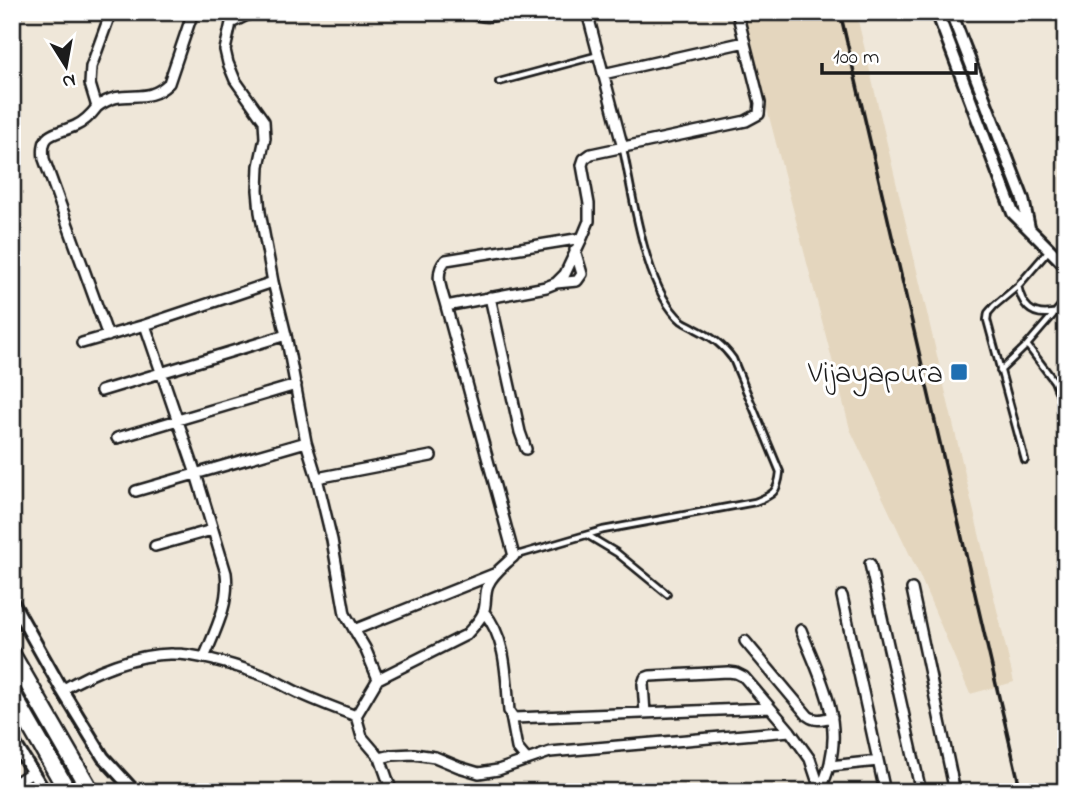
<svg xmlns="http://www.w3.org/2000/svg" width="1078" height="804" font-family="'Indie Flower',sans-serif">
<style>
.built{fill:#e4d6be}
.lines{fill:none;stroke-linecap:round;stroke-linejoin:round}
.service-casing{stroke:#1c1c1c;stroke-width:10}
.minor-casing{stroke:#1c1c1c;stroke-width:14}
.tertiary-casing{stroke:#1c1c1c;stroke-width:16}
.trunk-casing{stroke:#1c1c1c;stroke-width:21}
.service{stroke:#fff;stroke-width:4.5}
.minor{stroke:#fff;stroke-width:9}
.tertiary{stroke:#fff;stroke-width:10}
.trunk{stroke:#fff;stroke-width:16}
.rail{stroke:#1c1c1c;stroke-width:3.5}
.poi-dot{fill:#1f6fb2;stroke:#fff;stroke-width:2.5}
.labels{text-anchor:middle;stroke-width:6;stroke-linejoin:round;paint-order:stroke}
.poi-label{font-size:30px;fill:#1c1c1c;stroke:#fff;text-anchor:end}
</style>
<rect width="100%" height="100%" fill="#efe7d9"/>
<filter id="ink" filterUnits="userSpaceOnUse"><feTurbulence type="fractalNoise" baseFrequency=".0143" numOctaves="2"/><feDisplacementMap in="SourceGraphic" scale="14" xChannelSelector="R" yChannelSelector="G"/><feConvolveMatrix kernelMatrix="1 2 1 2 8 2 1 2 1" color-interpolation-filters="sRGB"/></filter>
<g filter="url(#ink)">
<path class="built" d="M 742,12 L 856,12 L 1014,682 L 970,694 L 919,574 L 850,429 Z"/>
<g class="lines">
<g class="service-casing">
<path id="service" d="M 460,12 C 485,21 491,20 516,12
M 499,82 L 599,55
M 1018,286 C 1022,306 1032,317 1053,313
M 1027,345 L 1054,381 L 1066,411
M 1000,371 L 1027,345 L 1066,300
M 1025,460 L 987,320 L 988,313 L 994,306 L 1018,286 L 1050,249
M 587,535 L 617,553 L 667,594
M 514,556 L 603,530 L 755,502 C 773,495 778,492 780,472 L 733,359 C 723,345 712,337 696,329 C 692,326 686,324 682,321 C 645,291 633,195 623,149
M 800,792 L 820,789"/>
</g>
<g class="minor-casing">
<path id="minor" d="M 235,12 L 231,23 L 225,50 L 228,63 L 235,80 L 264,121 L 265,138 L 259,166 L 258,190 L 260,212 L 273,282 L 286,335 L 306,442 L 317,478 L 332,540 L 345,614 L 365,648 L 378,679 L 466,635 C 472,628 480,621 483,613 C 487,604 484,594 488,585 C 493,573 505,565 514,556 L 446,306 C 442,290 433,273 446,260 L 582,238 L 589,221 L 589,204 L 582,165 L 584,159 L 591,154 L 746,121 L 759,114 L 760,103 L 737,12
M 587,12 L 623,148
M 12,15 L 18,12
M 231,23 L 253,12
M 603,74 L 745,42
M 97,107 C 125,85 144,108 169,83 L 193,12
M 556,283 L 577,281 L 582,274 L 575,250
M 490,297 L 520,432 L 526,449
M 446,306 L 546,287 L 556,283 L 565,274 L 582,238
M 145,325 L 196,474 L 226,573 C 230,603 215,631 204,658
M 108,336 L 44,159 C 40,131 55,135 75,126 C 84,122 91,115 97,107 L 90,84 L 91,67 L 111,12
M 82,343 L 145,325 L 273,282
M 101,391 L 286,335
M 117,438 L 296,385
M 317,478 L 431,456
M 136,491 L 306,442
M 155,546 L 212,530
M 870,564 L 921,792
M 912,589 L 955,792
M 842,596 L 885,792
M 484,612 C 507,639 506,678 509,711 L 514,718 L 770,708
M 354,630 L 494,574
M 801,630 C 818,673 842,715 830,763 C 828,772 824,781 821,789
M 745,641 L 808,716 C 816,722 823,719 832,717
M 378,679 L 356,716 L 362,737 L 380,758
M 62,690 C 92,672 137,653 173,654 C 199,654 237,666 262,675 C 275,680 288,688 301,694 C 319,702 337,709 356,716
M 645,713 L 643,684 L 645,678 L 650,676 L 728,672 L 736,673 L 744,677 L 790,731
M 511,716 L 517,748 L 527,760
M 830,766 L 878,761
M 12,785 L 32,772
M 392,792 L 380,758 L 393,755 L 414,754 L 435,757 L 459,767 L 479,773 L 498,770 L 550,752 L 790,731 L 810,759 L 821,792"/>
</g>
<g class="tertiary-casing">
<path id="tertiary" d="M 937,12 L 1013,213 L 1066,266
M 951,12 L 1023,199 L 1029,228
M 12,601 L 62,690 L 103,757 L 135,792
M 12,739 L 45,792"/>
</g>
<g class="trunk-casing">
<path id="trunk" d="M 12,655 L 91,792
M 12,694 L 68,792"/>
</g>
<use href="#service" class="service"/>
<use href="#minor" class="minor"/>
<use href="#tertiary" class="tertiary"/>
<use href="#trunk" class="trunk"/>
<path class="rail" d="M 840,12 L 1021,792"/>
</g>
</g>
<rect class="poi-dot" x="950" y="363" width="18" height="18" rx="3.5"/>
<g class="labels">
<g class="poi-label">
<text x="943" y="382">Vijayapura</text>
</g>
</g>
<rect width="1078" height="804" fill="none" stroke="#fff" stroke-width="42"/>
<rect x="21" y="21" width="1036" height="762" fill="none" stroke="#1c1c1c" stroke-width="2.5" filter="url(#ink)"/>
<g transform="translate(66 66) rotate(169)" stroke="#ffffff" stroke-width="5" paint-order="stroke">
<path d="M0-5L12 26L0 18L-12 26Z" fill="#1c1c1c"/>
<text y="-10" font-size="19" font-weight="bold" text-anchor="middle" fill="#1c1c1c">N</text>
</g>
<path d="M822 63v10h154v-10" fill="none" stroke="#1c1c1c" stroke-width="3.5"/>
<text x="833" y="63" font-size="21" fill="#1c1c1c" stroke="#ffffff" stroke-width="5" paint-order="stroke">100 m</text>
</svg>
